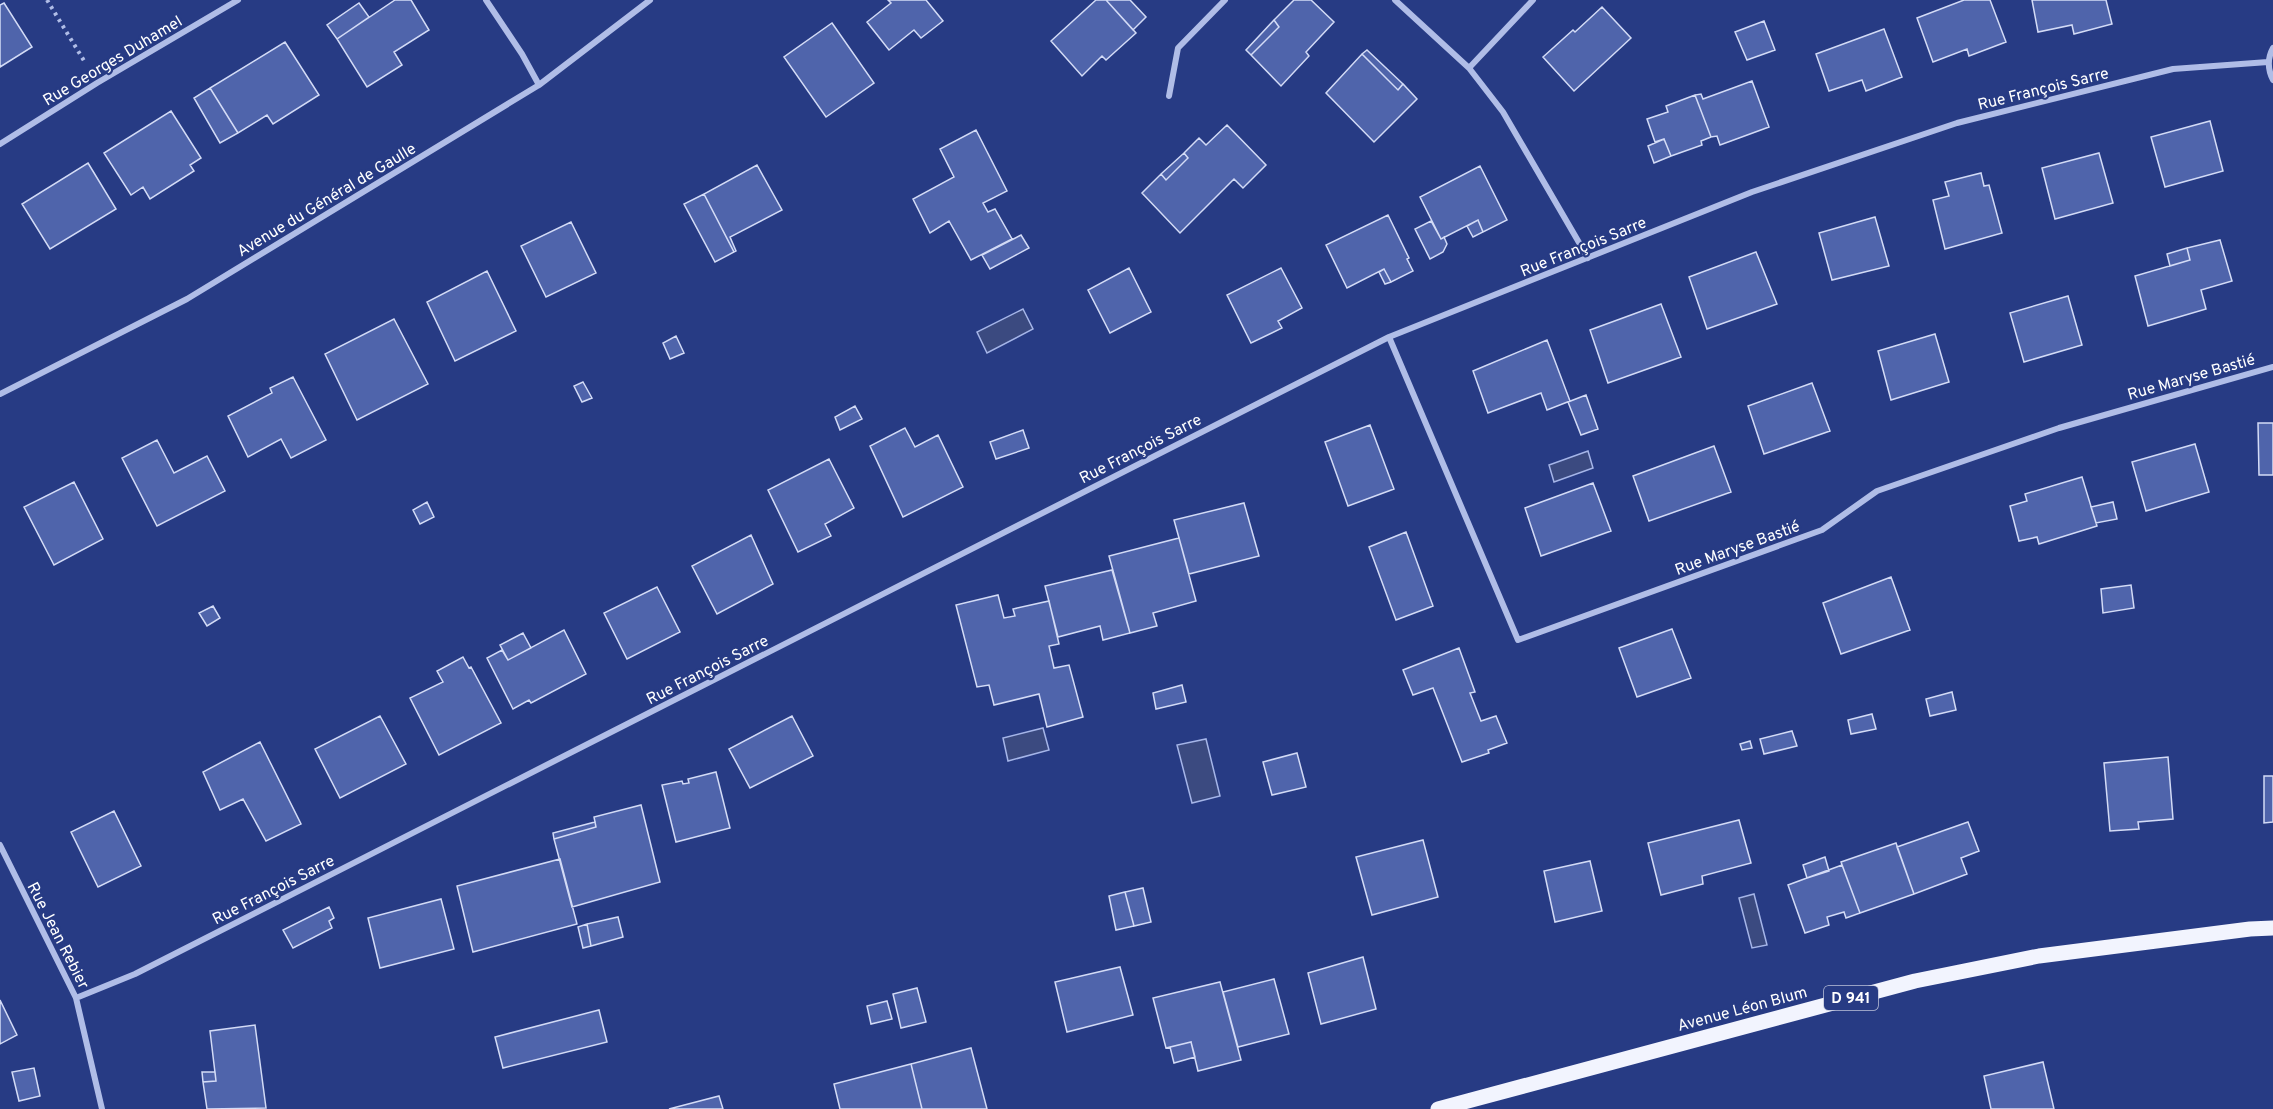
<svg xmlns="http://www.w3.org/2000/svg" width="2273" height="1109" font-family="Overpass,sans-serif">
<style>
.water{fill:#3b4a80;stroke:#a5b5e8;stroke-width:1.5}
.building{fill:#4f64ab;stroke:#d3dbf6;stroke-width:1.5}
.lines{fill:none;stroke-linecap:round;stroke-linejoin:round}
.path{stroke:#b0bde7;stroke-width:4;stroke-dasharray:3 4.5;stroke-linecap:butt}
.minor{stroke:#b0bde7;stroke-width:6}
.primary{stroke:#f2f4fe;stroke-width:15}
.labels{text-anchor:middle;stroke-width:4.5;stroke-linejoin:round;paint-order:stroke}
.shield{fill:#273b84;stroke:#bec4da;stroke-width:1.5}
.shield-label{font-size:15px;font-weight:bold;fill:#fff}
.street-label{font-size:16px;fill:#fff;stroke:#273b84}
</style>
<rect width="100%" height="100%" fill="#273b84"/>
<path class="water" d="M 1023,309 L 1033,329 L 987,353 L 977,332 Z
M 1588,451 L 1593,468 L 1554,482 L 1549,465 Z
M 1043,728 L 1049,750 L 1008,761 L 1003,738 Z
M 1206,739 L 1220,796 L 1192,803 L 1177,745 Z
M 1754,894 L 1767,945 L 1752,948 L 1739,898 Z"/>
<path class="building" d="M 395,0 L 411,0 L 429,30 L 394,52 L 402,65 L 367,87 L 337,39 Z
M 888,0 L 926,0 L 943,21 L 921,38 L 914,30 L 889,50 L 867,22 L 891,3 Z
M 1096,0 L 1106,0 L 1136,33 L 1106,60 L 1102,56 L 1082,76 L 1051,41 Z
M 1106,0 L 1130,0 L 1146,17 L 1133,30 Z
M 1294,0 L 1311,0 L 1334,22 L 1306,52 L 1309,56 L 1281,86 L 1251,55 L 1279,27 L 1274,20 Z
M 1964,0 L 1990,0 L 2006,42 L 1969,56 L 1967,49 L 1933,62 L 1917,18 Z
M 2032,0 L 2106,0 L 2112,24 L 2074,34 L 2072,25 L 2038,32 Z
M 4,3 L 32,47 L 0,67 L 0,5 Z
M 359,3 L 369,17 L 337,39 L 327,25 Z
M 1602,7 L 1631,38 L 1574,91 L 1543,57 L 1573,30 L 1575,32 Z
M 1274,20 L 1279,27 L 1251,55 L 1246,50 Z
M 1764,21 L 1775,50 L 1747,60 L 1735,32 Z
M 832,23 L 874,83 L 826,117 L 784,57 Z
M 1884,29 L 1902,77 L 1866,91 L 1862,80 L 1829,91 L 1816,54 Z
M 285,42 L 319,95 L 273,124 L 267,115 L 238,133 L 210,88 Z
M 1367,50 L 1403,84 L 1398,90 L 1362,54 Z
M 1362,54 L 1398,90 L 1403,84 L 1417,99 L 1374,142 L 1326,93 Z
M 1752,81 L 1769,127 L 1720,145 L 1717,136 L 1711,137 L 1695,95 L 1701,94 L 1703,99 Z
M 210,88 L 238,133 L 220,143 L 194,98 Z
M 1695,95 L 1711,137 L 1701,141 L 1702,145 L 1671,156 L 1664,139 L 1655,142 L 1647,119 L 1668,112 L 1666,106 Z
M 171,111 L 201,158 L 190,165 L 194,171 L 150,199 L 143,187 L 131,195 L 104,153 Z
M 2210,121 L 2223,171 L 2165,187 L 2151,137 Z
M 1227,125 L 1266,165 L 1243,188 L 1234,179 L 1180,233 L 1142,193 L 1161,174 L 1166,180 L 1188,158 L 1184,153 L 1199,138 L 1206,145 Z
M 976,130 L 1007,191 L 983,203 L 988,212 L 995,209 L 1012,239 L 971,260 L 949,221 L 930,233 L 913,199 L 954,177 L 940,149 Z
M 1664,139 L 1671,156 L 1654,163 L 1648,146 Z
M 1184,153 L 1188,158 L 1166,180 L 1161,174 Z
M 2099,153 L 2113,203 L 2055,219 L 2042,168 Z
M 88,163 L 116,209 L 50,249 L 22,204 Z
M 757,165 L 782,210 L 730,237 L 736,251 L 734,252 L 704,194 Z
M 1480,166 L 1507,220 L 1483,232 L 1478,220 L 1441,239 L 1420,197 Z
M 1981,173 L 1984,186 L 1989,185 L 2002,233 L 1945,249 L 1933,200 L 1949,196 L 1945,182 Z
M 704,194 L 734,252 L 715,262 L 684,204 Z
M 1388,215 L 1409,258 L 1407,259 L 1413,271 L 1391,282 L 1384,269 L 1347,288 L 1326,245 Z
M 1875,217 L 1889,266 L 1832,280 L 1819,233 Z
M 1478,220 L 1483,232 L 1473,237 L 1467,226 Z
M 1431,221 L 1441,239 L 1444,237 L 1447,244 L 1443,252 L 1430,259 L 1415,229 Z
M 571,222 L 596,273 L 546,297 L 521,246 Z
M 1021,235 L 1029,248 L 990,269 L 982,255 Z
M 2220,240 L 2232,281 L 2201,290 L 2206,309 L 2148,326 L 2135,276 L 2190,260 L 2187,248 Z
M 2187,248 L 2190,260 L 2170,266 L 2167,254 Z
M 1756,252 L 1777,304 L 1707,329 L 1689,277 Z
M 1129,268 L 1151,312 L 1110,333 L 1088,290 Z
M 1281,268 L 1302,308 L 1278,321 L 1282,328 L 1251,343 L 1227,295 Z
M 1384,269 L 1391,282 L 1385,284 L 1379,272 Z
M 487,271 L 516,331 L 455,361 L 427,302 Z
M 2068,296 L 2082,345 L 2024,362 L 2010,313 Z
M 1661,304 L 1681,357 L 1608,383 L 1590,330 Z
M 394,319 L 428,384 L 357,420 L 325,354 Z
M 1935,334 L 1949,382 L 1891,400 L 1878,351 Z
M 676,336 L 684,353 L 670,359 L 663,343 Z
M 1547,340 L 1570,401 L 1547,410 L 1541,393 L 1488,413 L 1473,371 Z
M 293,377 L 326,440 L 291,458 L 281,439 L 248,457 L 228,416 L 272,393 L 270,388 Z
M 583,382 L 592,398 L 582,402 L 574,386 Z
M 1812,383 L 1830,431 L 1764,454 L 1748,406 Z
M 1586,395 L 1598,429 L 1581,435 L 1568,402 Z
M 855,406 L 862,419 L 840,430 L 835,417 Z
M 2258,423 L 2273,423 L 2273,475 L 2259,475 Z
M 1370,425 L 1394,489 L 1348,506 L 1325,442 Z
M 905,428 L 915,447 L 938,435 L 963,487 L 903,517 L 870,446 Z
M 1023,430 L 1029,448 L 996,459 L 990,442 Z
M 157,440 L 174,473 L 207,456 L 225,491 L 157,526 L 122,458 Z
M 2195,444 L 2209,492 L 2146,511 L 2132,462 Z
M 1714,446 L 1731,492 L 1649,521 L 1633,476 Z
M 829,459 L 854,508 L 825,524 L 831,536 L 798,552 L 768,490 Z
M 2082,477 L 2097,526 L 2039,544 L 2037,537 L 2019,541 L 2010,506 L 2027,501 L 2025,494 Z
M 74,482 L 103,539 L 54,565 L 24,507 Z
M 1593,483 L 1611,531 L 1541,556 L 1525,508 Z
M 427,502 L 434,517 L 420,524 L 413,510 Z
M 2113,502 L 2117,519 L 2096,523 L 2091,507 Z
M 1244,503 L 1259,556 L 1189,574 L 1174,520 Z
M 1406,532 L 1433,606 L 1396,620 L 1369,547 Z
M 751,535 L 773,584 L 717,614 L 692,566 Z
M 1179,538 L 1196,601 L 1153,613 L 1157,626 L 1130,633 L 1109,556 Z
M 1112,570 L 1130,633 L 1103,640 L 1100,626 L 1058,637 L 1045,586 Z
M 1891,577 L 1910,630 L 1841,654 L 1823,603 Z
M 2131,585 L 2134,608 L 2103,613 L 2101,589 Z
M 657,587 L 680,632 L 627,659 L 604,613 Z
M 998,595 L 1004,618 L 1015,616 L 1013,609 L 1049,601 L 1059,644 L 1049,646 L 1054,668 L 1069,665 L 1083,717 L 1047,727 L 1039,694 L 994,705 L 989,685 L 977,687 L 956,605 Z
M 213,606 L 220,618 L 207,626 L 199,613 Z
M 1672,629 L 1691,678 L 1637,697 L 1619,648 Z
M 564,630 L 586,674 L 531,703 L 529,700 L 513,709 L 487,658 L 502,650 L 508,660 Z
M 523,633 L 531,648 L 508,660 L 500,645 Z
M 1459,648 L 1475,692 L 1470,693 L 1481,721 L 1496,716 L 1507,743 L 1488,750 L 1489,753 L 1462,762 L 1433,688 L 1413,695 L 1403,670 Z
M 463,657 L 469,668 L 471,667 L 501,723 L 439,755 L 410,698 L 443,682 L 437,671 Z
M 1182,685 L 1186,702 L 1156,709 L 1153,693 Z
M 1952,692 L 1956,710 L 1930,716 L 1926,699 Z
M 1872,714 L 1876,729 L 1851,734 L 1848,720 Z
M 380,716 L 406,764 L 340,798 L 315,749 Z
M 792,716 L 813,756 L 750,788 L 729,749 Z
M 1792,731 L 1797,746 L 1764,754 L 1760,739 Z
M 1750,741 L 1752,748 L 1742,750 L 1740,744 Z
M 260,742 L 301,824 L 266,841 L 243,799 L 220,810 L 203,772 Z
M 1297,753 L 1306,787 L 1272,795 L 1263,762 Z
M 2168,757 L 2173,819 L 2138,822 L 2139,829 L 2110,831 L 2104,763 Z
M 716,772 L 730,828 L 676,842 L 662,785 L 682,781 L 683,784 L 689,783 L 688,779 Z
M 2264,776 L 2273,776 L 2273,822 L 2264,823 Z
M 641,805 L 660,882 L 572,907 L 554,839 L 596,827 L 594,817 Z
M 114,811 L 141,866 L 98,887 L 71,832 Z
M 1739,820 L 1751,863 L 1702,876 L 1703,884 L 1661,895 L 1648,843 Z
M 595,822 L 596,827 L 554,839 L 553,833 Z
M 1968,822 L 1979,851 L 1961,858 L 1967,874 L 1914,894 L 1897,847 Z
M 1423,840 L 1438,897 L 1372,915 L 1356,857 Z
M 1896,843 L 1914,894 L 1860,913 L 1841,862 Z
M 1825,857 L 1829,871 L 1807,878 L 1803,865 Z
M 560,859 L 577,924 L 473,952 L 457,886 Z
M 1590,861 L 1602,911 L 1555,922 L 1544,871 Z
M 1842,865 L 1860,913 L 1846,918 L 1844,912 L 1827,917 L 1829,925 L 1805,933 L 1788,885 Z
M 1143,888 L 1151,922 L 1134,926 L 1125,892 Z
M 1125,892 L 1134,926 L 1116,930 L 1109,896 Z
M 441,899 L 454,949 L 380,968 L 368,918 Z
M 329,907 L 334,918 L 329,921 L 332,928 L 293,948 L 283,930 Z
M 618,917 L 623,937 L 591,946 L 587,924 Z
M 587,924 L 591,946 L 583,948 L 578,927 Z
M 1363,957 L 1376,1009 L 1321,1024 L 1308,973 Z
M 1120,967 L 1133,1015 L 1067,1032 L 1055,982 Z
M 1274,979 L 1289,1034 L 1238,1047 L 1223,992 Z
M 1220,982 L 1241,1060 L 1198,1071 L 1191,1042 L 1166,1048 L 1153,998 Z
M 917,988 L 926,1022 L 901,1028 L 893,994 Z
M 0,1000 L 17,1035 L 0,1044 Z
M 887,1001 L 892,1019 L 871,1024 L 867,1006 Z
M 599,1010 L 607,1042 L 503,1068 L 495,1037 Z
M 255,1025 L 266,1108 L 207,1109 L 203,1082 L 216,1081 L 210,1031 Z
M 1191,1042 L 1195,1057 L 1174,1063 L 1170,1047 Z
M 971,1048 L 987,1109 L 922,1109 L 911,1064 Z
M 2043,1062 L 2054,1109 L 1991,1109 L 1984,1076 Z
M 911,1064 L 922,1109 L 840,1109 L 834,1084 Z
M 34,1068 L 40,1096 L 19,1101 L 12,1072 Z
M 202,1072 L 215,1072 L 216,1081 L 203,1082 Z
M 719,1096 L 723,1109 L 669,1109 Z"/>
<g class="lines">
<path class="path" d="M 47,0 L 86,64"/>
<path class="minor" d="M 486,0 L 522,54 L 539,85
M 1395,0 L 1469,68 L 1503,112 L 1588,258
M 2273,48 C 2267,59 2268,70 2273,80
M 1469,68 L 1533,0
M 1169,96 L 1178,48 L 1225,0
M 0,144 L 97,83 L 238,0
M 1389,337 L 1518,640 L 1822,530 L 1877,491 L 2059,428 L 2273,367
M 0,394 L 187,299 L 539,85 L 650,0
M 0,845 L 76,998 L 102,1109
M 76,998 L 135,974 L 1389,337 L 1752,192 L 1957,123 L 2173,69 L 2268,62"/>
<path class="primary" d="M 1438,1109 L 1915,981 L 2039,956 L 2250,929 L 2273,928"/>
</g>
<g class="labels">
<rect class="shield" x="1824" y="986" width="54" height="24" rx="4.5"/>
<g class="shield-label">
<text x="1851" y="1003">D 941</text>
</g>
<g class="street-label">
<text transform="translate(112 60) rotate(-31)" y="6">Rue Georges Duhamel</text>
<text transform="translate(2043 88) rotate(-14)" y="6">Rue François Sarre</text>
<text transform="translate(326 199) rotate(-31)" y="6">Avenue du Général de Gaulle</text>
<text transform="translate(1583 246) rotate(-22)" y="6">Rue François Sarre</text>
<text transform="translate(2191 376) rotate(-16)" y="6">Rue Maryse Bastié</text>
<text transform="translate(1140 448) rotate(-27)" y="6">Rue François Sarre</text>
<text transform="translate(1737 547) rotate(-20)" y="6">Rue Maryse Bastié</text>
<text transform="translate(707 669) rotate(-27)" y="6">Rue François Sarre</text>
<text transform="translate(273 889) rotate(-27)" y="6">Rue François Sarre</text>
<text transform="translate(59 935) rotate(63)" y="6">Rue Jean Rebier</text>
<text transform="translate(1742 1008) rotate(-15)" y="6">Avenue Léon Blum</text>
</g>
</g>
</svg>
